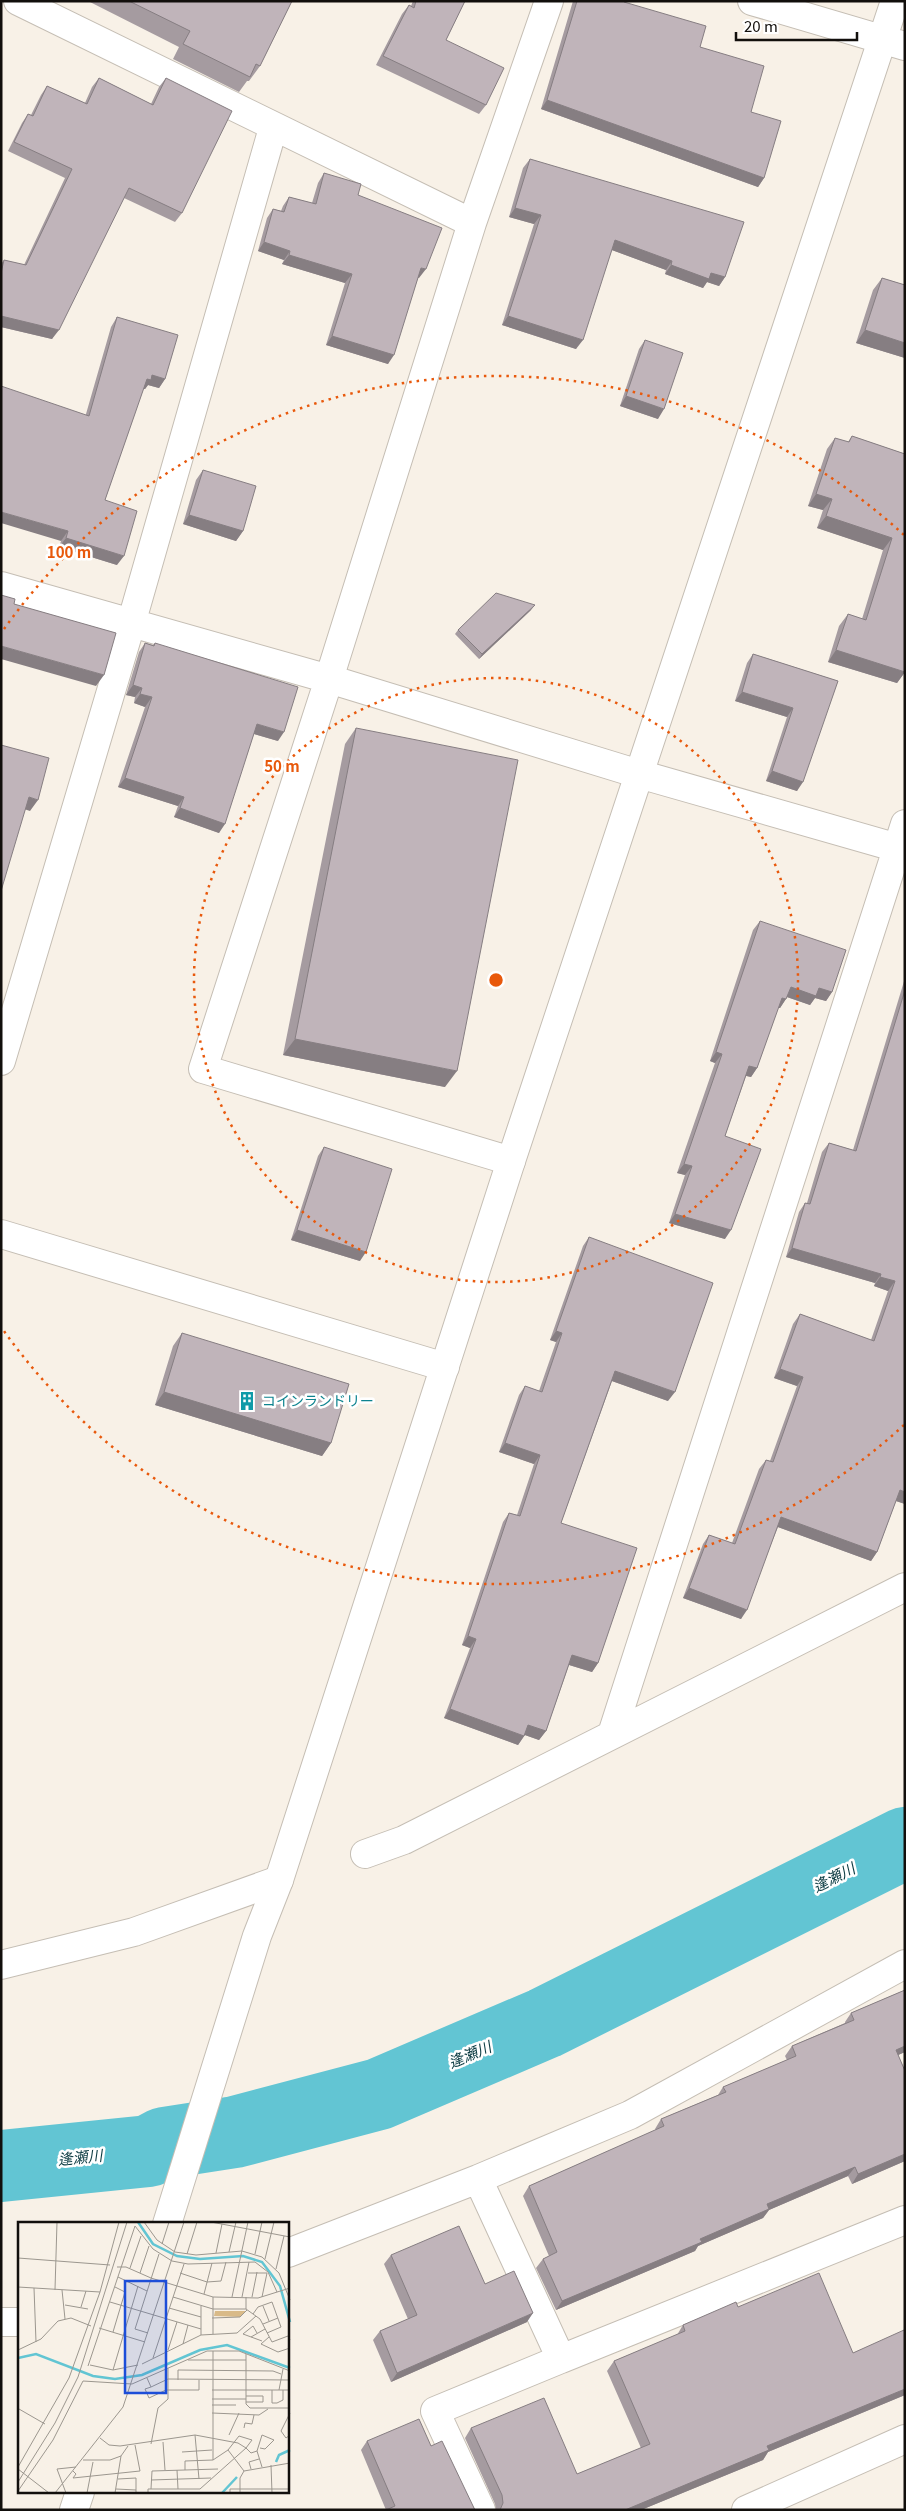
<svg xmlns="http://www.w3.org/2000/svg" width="906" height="2511" font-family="Georgia,'Noto Sans JP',serif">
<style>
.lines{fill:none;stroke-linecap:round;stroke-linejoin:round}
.river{stroke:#62c5d3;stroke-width:72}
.minor-casing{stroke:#c5beb4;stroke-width:30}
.tertiary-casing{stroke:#c5beb4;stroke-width:30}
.minor{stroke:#fff;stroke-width:28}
.tertiary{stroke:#fff;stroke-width:28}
.wall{fill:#a59ba0}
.shaded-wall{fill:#867e82}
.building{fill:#c0b4ba;stroke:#867e82}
.ring{fill:none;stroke:#e8590c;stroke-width:2.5;stroke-dasharray:2.5 5}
.labels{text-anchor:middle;stroke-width:5;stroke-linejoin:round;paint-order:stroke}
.culture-label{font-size:14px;fill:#0d838f;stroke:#fff;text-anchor:start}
.water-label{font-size:15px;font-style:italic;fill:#0c3b42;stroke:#fff}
.inset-river{fill:none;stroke:#62c5d3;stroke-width:2.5}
.inset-road{fill:none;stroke:#9c978f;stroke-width:1}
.view{fill:#1d4ed8;fill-opacity:0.15;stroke:#1d4ed8;stroke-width:2.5}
.inset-edge{fill:none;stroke:#120f0c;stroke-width:2.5}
.centre{fill:#e8590c;stroke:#fff;stroke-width:2.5}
.ring-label{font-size:15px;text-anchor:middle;font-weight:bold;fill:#e8590c;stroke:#fff;stroke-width:5;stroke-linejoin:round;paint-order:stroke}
</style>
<rect width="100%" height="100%" fill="#f8f1e7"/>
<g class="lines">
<path class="river" d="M 1,2166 L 149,2151 L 164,2143 L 235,2132 L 379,2094 L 545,2023 L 905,1843"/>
<g class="minor-casing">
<path id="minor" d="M 18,1 L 472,223
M 1,586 L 329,679 L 639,774 L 905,850
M 1,1061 L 131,624 L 273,128
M 511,1161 L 203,1069 L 329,679 L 472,223 L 549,1
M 1,1234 L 445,1367
M 612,1734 L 905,824
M 365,1854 L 404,1840 L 905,1587
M 1,1965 L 134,1932 L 279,1880
M 478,2179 L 561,2359 L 435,2411 L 481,2510
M 288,2253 L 478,2179 L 630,2115 L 905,1964
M 1,2322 L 19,2322
M 561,2359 L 905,2220
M 746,2510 L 905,2439"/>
</g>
<g class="tertiary-casing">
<path id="tertiary" d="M 752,1 L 905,46
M 167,2224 L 257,1936 L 279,1880 L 511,1161 L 895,1
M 74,2510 L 80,2492"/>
</g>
<use href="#minor" class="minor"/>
<use href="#tertiary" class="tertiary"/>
</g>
<path class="wall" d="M 88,1 L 292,1 L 260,66 L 249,81 L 247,81 L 239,92 L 173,59 L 179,47 Z
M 413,1 L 465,1 L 446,40 L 486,105 L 479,114 L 376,65 L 402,14 L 409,5 L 411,6 Z
M 573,1 L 624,1 L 624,2 L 700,47 L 751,112 L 764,178 L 758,187 L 541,109 Z
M 99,78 L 151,104 L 159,87 L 166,78 L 182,213 L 175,222 L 124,198 L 52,339 L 1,327 L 1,264 L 4,260 L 24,265 L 65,178 L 8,151 L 22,123 L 28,114 L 31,115 L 41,95 L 47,86 L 85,103 L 92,87 Z
M 530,159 L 725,277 L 719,286 L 707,282 L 703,288 L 665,274 L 666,270 L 612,250 L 576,349 L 502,325 L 534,224 L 509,217 L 523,168 Z
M 324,173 L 358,195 L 419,278 L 418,278 L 388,364 L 326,345 L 345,283 L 282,264 L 284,260 L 258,251 L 267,218 L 273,209 L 281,211 L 283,206 L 289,197 L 312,203 L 318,183 Z
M 882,278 L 905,285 L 905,358 L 856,343 L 873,290 Z
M 117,317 L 165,379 L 159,388 L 148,385 L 145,389 L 143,389 L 105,500 L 117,565 L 59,547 L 61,541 L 86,414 L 111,327 Z
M 645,340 L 658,419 L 620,406 L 639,349 Z
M 852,436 L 905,454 L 905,672 L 897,683 L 828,662 L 839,626 L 848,614 L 862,619 L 883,550 L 817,528 L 823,510 L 808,506 L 827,449 L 835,438 L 848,442 Z
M 203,470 L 243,531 L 236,541 L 183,524 L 196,480 Z
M 531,610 L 479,659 L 455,634 L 458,630 Z
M 145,643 L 153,645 L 155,643 L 278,741 L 254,734 L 219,833 L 174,817 L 178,806 L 118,787 L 145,707 L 134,703 L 135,697 L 126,695 L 139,652 Z
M 753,654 L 838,681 L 797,791 L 766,781 L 787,717 L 735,701 L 747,663 Z
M 356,728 L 445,1087 L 283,1055 L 345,744 Z
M 760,921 L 832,992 L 826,1001 L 815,998 L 810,1005 L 787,997 L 780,1008 L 778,1008 L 757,1068 L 751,1077 L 746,1076 L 725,1136 L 725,1239 L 669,1223 L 685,1175 L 677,1173 L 715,1063 L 710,1061 L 753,930 Z
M 905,978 L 905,1504 L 896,1501 L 877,1552 L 871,1561 L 778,1527 L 741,1619 L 683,1598 L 703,1544 L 709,1535 L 732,1543 L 759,1469 L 766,1460 L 770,1461 L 797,1386 L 774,1378 L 793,1324 L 800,1314 L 871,1340 L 888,1291 L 874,1286 L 875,1283 L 786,1257 L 799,1212 L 805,1203 L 807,1203 L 822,1152 L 829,1143 L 853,1150 Z
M 324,1147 L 360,1261 L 291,1240 L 318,1156 Z
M 589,1237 L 668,1401 L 612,1381 L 561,1523 L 598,1663 L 592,1672 L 569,1665 L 546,1731 L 539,1740 L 525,1735 L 518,1745 L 444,1718 L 470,1648 L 462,1645 L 503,1522 L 509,1513 L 517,1515 L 534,1464 L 499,1452 L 519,1395 L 525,1386 L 539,1391 L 556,1342 L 550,1340 L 583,1246 Z
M 182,1333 L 331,1443 L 322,1456 L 155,1405 L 173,1346 Z
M 905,1990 L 905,2052 L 898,2055 L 905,2071 L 905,2161 L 852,2184 L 848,2176 L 769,2210 L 763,2218 L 698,2246 L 695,2251 L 556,2310 L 536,2268 L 543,2259 L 549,2256 L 523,2196 L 529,2186 L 656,2130 L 655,2129 L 661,2119 L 718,2095 L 723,2087 L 787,2060 L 785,2056 L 792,2046 L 845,2023 L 845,2022 L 851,2013 Z
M 391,2255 L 485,2284 L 527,2322 L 391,2382 L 373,2340 L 380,2331 L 408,2319 L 384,2264 Z
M 738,2307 L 853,2353 L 905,2333 L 905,2395 L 768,2452 L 763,2460 L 641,2510 L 496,2510 L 495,2504 L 465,2438 L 471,2428 L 577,2474 L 641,2448 L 607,2371 L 614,2361 L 677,2335 L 683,2325 Z
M 367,2441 L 431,2446 L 474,2508 L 386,2510 L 361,2450 Z"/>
<path class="shaded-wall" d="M 547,100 L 764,178 L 758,187 L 541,109 Z
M 515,208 L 541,215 L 534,224 L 509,217 Z
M 615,240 L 672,261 L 666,270 L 609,249 Z
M 264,242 L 290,251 L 284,260 L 258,251 Z
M 289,255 L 352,274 L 345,283 L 282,264 Z
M 671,265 L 711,273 L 725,277 L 719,286 L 707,282 L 703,288 L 665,274 Z
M 421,268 L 426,269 L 419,278 L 415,277 Z
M 1,316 L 59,330 L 52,339 L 1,327 Z
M 508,316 L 583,340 L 576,349 L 502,325 Z
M 865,330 L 905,343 L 905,358 L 856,343 Z
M 332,336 L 394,355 L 388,364 L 326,345 Z
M 152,375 L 165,379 L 159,388 L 148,385 L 145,389 L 140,388 L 147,379 Z
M 626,396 L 664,409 L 658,419 L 620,406 Z
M 816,494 L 832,499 L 823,510 L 808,506 Z
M 1,512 L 68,531 L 61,541 L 1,523 Z
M 189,515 L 243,531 L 236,541 L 183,524 Z
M 826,516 L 892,538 L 883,550 L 817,528 Z
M 66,538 L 124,556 L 117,565 L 59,547 Z
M 535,605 L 531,610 L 479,659 L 482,654 Z
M 1,646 L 104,675 L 96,686 L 1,659 Z
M 836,650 L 905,672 L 897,683 L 828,662 Z
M 133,685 L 142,688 L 135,697 L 126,695 Z
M 742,692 L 793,708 L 787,717 L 735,701 Z
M 140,694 L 152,697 L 145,707 L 134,703 Z
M 257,724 L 284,732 L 278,741 L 251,733 Z
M 772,771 L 803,782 L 797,791 L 766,781 Z
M 125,778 L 184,797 L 178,806 L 118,787 Z
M 29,797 L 38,800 L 30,811 L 21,808 Z
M 180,808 L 225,824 L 219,833 L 174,817 Z
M 791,987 L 819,988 L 832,992 L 826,1001 L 815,998 L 810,1005 L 784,996 Z
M 782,998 L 786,999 L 780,1008 L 775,1007 Z
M 295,1039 L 457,1071 L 445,1087 L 283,1055 Z
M 716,1052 L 722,1054 L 715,1063 L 710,1061 Z
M 749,1066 L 757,1068 L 751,1077 L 743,1075 Z
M 684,1164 L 692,1166 L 685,1175 L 677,1173 Z
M 675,1214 L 731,1230 L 725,1239 L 669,1223 Z
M 297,1230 L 366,1252 L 360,1261 L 291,1240 Z
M 792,1248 L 881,1274 L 875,1283 L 786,1257 Z
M 880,1277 L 895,1281 L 888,1291 L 874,1286 Z
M 556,1331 L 562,1333 L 556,1342 L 550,1340 Z
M 780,1369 L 803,1377 L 797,1386 L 774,1378 Z
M 615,1371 L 675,1392 L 668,1401 L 609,1380 Z
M 164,1392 L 331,1443 L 322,1456 L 155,1405 Z
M 505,1443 L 540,1455 L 534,1464 L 499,1452 Z
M 900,1490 L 905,1492 L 905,1504 L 893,1500 Z
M 781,1517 L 877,1552 L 871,1561 L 775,1526 Z
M 689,1588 L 747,1610 L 741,1619 L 683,1598 Z
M 468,1636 L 476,1639 L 470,1648 L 462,1645 Z
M 572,1655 L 598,1663 L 592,1672 L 566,1664 Z
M 450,1709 L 524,1736 L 518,1745 L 444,1718 Z
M 528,1725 L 546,1731 L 539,1740 L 522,1734 Z
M 905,2046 L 905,2052 L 889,2059 L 896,2050 Z
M 905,2154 L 905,2161 L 852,2184 L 858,2174 Z
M 855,2167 L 848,2176 L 769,2210 L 763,2218 L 698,2246 L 695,2251 L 556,2310 L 562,2301 L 700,2239 L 767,2204 Z
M 533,2313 L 527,2322 L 391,2382 L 397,2373 Z
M 905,2389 L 905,2395 L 768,2452 L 763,2460 L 641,2510 L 625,2510 L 767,2446 Z"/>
<path class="building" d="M 129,1 L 292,1 L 260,66 L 256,64 L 250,77 L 183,44 L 190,31 Z
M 416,1 L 465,1 L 446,40 L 504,68 L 486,105 L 383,56 L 409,5 L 414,8 Z
M 577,1 L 624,1 L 624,2 L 706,26 L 700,47 L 764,66 L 751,112 L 781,121 L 764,178 L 547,100 Z
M 99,78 L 153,105 L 166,78 L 232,111 L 182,213 L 129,188 L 59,330 L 1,316 L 1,273 L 4,260 L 26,265 L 72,169 L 14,142 L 28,114 L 33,116 L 47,86 L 87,104 Z
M 530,159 L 744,222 L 725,277 L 711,273 L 709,279 L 671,265 L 672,261 L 615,240 L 583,340 L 508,316 L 541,215 L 515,208 Z
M 324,173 L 361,184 L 358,195 L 442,228 L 426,269 L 421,268 L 394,355 L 332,336 L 352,274 L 289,255 L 290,251 L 264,242 L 273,209 L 284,212 L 289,197 L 316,204 Z
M 882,278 L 905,285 L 905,343 L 865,330 Z
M 117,317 L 178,335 L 165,379 L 152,375 L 151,380 L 147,379 L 105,500 L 137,511 L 124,556 L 66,538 L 68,531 L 1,512 L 1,386 L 89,416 Z
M 645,340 L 683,353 L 664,409 L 626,396 Z
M 852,436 L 905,454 L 905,672 L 836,650 L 848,614 L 866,620 L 892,538 L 826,516 L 832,499 L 816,494 L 835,438 L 849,442 Z
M 203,470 L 256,486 L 243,531 L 189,515 Z
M 496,593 L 535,605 L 482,654 L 458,630 Z
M 1,595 L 15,599 L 14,604 L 116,633 L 104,675 L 1,646 Z
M 145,643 L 154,646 L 155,643 L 298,687 L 284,732 L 257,724 L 225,824 L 180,808 L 184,797 L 125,778 L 152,697 L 140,694 L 142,688 L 133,685 Z
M 753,654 L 838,681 L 803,782 L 772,771 L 793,708 L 742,692 Z
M 356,728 L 518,760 L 457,1071 L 295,1039 Z
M 1,745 L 49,758 L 38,800 L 29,797 L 1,891 Z
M 760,921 L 846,950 L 832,992 L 819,988 L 816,996 L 791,987 L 786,999 L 782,998 L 757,1068 L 749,1066 L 725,1136 L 761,1149 L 731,1230 L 675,1214 L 692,1166 L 684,1164 L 722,1054 L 716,1052 Z
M 905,990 L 905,1492 L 900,1490 L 877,1552 L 781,1517 L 747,1610 L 689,1588 L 709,1535 L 735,1544 L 766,1460 L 773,1462 L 803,1377 L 780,1369 L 800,1314 L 874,1341 L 895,1281 L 880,1277 L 881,1274 L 792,1248 L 805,1203 L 810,1204 L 829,1143 L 856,1151 Z
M 324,1147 L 392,1169 L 366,1252 L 297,1230 Z
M 589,1237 L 713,1283 L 675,1392 L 615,1371 L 561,1523 L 637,1548 L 598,1663 L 572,1655 L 546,1731 L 528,1725 L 524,1736 L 450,1709 L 476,1639 L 468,1636 L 509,1513 L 520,1516 L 540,1455 L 505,1443 L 525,1386 L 542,1392 L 562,1333 L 556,1331 Z
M 182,1333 L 349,1384 L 331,1443 L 164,1392 Z
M 905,1990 L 905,2046 L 896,2050 L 905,2071 L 905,2154 L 858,2174 L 855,2167 L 767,2204 L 769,2209 L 700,2239 L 702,2242 L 562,2301 L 543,2259 L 557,2252 L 529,2186 L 664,2126 L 661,2119 L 726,2092 L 723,2087 L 796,2056 L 792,2046 L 854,2020 L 851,2013 Z
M 459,2226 L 485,2284 L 514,2271 L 533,2313 L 397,2373 L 380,2331 L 417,2315 L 391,2255 Z
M 819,2273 L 853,2353 L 904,2330 L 905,2333 L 905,2389 L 767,2446 L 769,2450 L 625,2510 L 500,2510 L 503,2503 L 502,2495 L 471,2428 L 544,2398 L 577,2474 L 650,2444 L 614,2361 L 685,2331 L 683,2325 L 736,2302 L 738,2307 Z
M 419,2419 L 431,2446 L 442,2441 L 474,2508 L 475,2510 L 386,2510 L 395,2506 L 367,2441 Z"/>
<g class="ring">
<circle cx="496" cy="980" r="302"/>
<path d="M904 1425A604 604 0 0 1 4 1331M4 629A604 604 0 0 1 904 535"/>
</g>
<defs>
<g id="building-bare" transform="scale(1.5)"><path d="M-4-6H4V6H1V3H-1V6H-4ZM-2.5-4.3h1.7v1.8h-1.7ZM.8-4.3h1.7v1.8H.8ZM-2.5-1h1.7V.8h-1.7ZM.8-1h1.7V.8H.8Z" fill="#0f9aa8" stroke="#fff" stroke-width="2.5" paint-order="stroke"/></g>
</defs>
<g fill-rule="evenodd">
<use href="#building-bare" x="247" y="1401"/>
</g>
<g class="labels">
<g class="culture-label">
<text x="262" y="1406">コインランドリー</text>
</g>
<g class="water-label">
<text transform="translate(834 1878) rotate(-27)" y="5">逢瀬川</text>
<text transform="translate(470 2055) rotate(-23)" y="5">逢瀬川</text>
<text transform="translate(80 2158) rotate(-6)" y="5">逢瀬川</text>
</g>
</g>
<g transform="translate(18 2222)">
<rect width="271" height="271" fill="#f8f1e7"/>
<path d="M 197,89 L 228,89 L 222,95 L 196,94 Z" fill="#d9ba88"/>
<path class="inset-river" d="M 120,0 L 135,22 L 159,34 L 182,37 L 225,34 L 244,40 L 262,64 L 272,100M 0,136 L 18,132 L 75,154 L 97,157 L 124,153 L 182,128 L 209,123 L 272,146M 258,240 L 261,233 L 272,228M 204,271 L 219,255"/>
<path class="inset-road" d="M 126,0 L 139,18 L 157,30 L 178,33 L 224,29 L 244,35 L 261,51 L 272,78M 193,0 L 272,15M 144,22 L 151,0M 211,30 L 218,0M 198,31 L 204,2M 169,32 L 179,0M 237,32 L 244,0M 0,36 L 92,43M 247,37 L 256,0M 99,45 L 108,45 L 133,56 L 195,75 L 240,76 L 272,66M 112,46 L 123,14M 258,47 L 266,14M 122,51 L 131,24M 162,51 L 189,60 L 203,59 L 208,40M 230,51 L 249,51 L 244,75M 100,55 L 129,69M 0,65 L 82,70M 16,66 L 18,120M 37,68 L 39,0M 44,68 L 47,97M 186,72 L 194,41M 155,75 L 195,87 L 228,87M 214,75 L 230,0M 224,75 L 231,40M 228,75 L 228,87 L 242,97 L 254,120 L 270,114 L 272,118M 234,75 L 239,50M 92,80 L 183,107M 47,83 L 70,87M 183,84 L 183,113M 245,84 L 251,99M 63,85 L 68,69M 151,86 L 183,95M 235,92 L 240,85 L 254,80 L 263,105 L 249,111M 194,96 L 222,95 L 229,88M 245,102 L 260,96M 81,106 L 127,120M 95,110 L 107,70 L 97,65M 130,111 L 117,107 L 141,32M 239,111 L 235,104 L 225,112 L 244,119M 195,112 L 195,75M 233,115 L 247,107M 251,115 L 243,122 L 260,130 L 272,126M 165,122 L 170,103M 0,128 L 23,117 L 40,99 L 53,96 L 73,104M 150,128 L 159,100M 228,132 L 228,182 L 232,186 L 272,186M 135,136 L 166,42M 170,138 L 228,138M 124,142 L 183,113 L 219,111 L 238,94M 72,143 L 95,148 L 120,143M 70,144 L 117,4 L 135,27 L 154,39 L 170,42 L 237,40 L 250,50 L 259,70M 265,147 L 261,168 L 272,168M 95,148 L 120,64M 129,156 L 133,165 L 127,167 L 131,176 L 148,168 L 181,168 L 181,158M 160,158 L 160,148 L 255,149 L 263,152M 133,165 L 150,157 L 272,158M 194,168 L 261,168M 254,168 L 254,181 L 259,181 L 265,178 L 265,168M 228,174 L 245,174 L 245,180 L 228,180M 194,177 L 228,177M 194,183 L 218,183M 0,189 L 1,187 L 27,202M 194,191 L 241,193 L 250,187M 272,191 L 263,209 L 268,216 L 272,213M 226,206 L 227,201 L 234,202 L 236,193M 177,213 L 181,257M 211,213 L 221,191M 82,216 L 91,223 L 102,224 L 177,213 L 220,221 L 228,226 L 182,267 L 130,267 L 130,271M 145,220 L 147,248M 133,222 L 140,186 L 150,177 L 150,146M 210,228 L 221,214 L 234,218 L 228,226 L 233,231 L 239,229 L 244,245M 239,229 L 244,213 L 256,218 L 247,227 L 242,226M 164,230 L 194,228M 65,238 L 92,238 L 103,234 L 110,224M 195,238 L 210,228 L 226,249M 253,243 L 254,271M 0,245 L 51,156 L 82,70 L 101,0M 0,247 L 31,271M 233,247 L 231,240 L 241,237M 159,248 L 160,267M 167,248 L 167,239 L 195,238 L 195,129M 55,249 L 58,252 L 55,256 L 122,249 L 117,223M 100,257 L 118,256 L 118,271M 133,258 L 193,256M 0,260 L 37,201 L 60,155 L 109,0M 98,267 L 118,268M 133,267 L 134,249 L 200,247M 0,269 L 35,218 L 65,159 L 114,162 L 189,129 L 221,129 L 272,149M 37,271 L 105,185 L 166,0M 48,271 L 39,247 L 58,245M 69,271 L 75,240M 97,271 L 103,234M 212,271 L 212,267 L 272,267M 222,271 L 222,256 L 226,249 L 272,241"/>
<path class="view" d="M 107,59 L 148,59 L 148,171 L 107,171 Z"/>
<rect width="271" height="271" class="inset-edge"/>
</g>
<circle cx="496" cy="980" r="8" class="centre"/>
<g class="ring-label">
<text x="69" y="558">100 m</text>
<text x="282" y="772">50 m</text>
</g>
<rect width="906" height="2511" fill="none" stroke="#120f0c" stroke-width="5"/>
<path d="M736 32v8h121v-8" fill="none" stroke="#120f0c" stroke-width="2.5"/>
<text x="744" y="32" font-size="15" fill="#120f0c" stroke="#ffffff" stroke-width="4" paint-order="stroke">20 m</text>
</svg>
